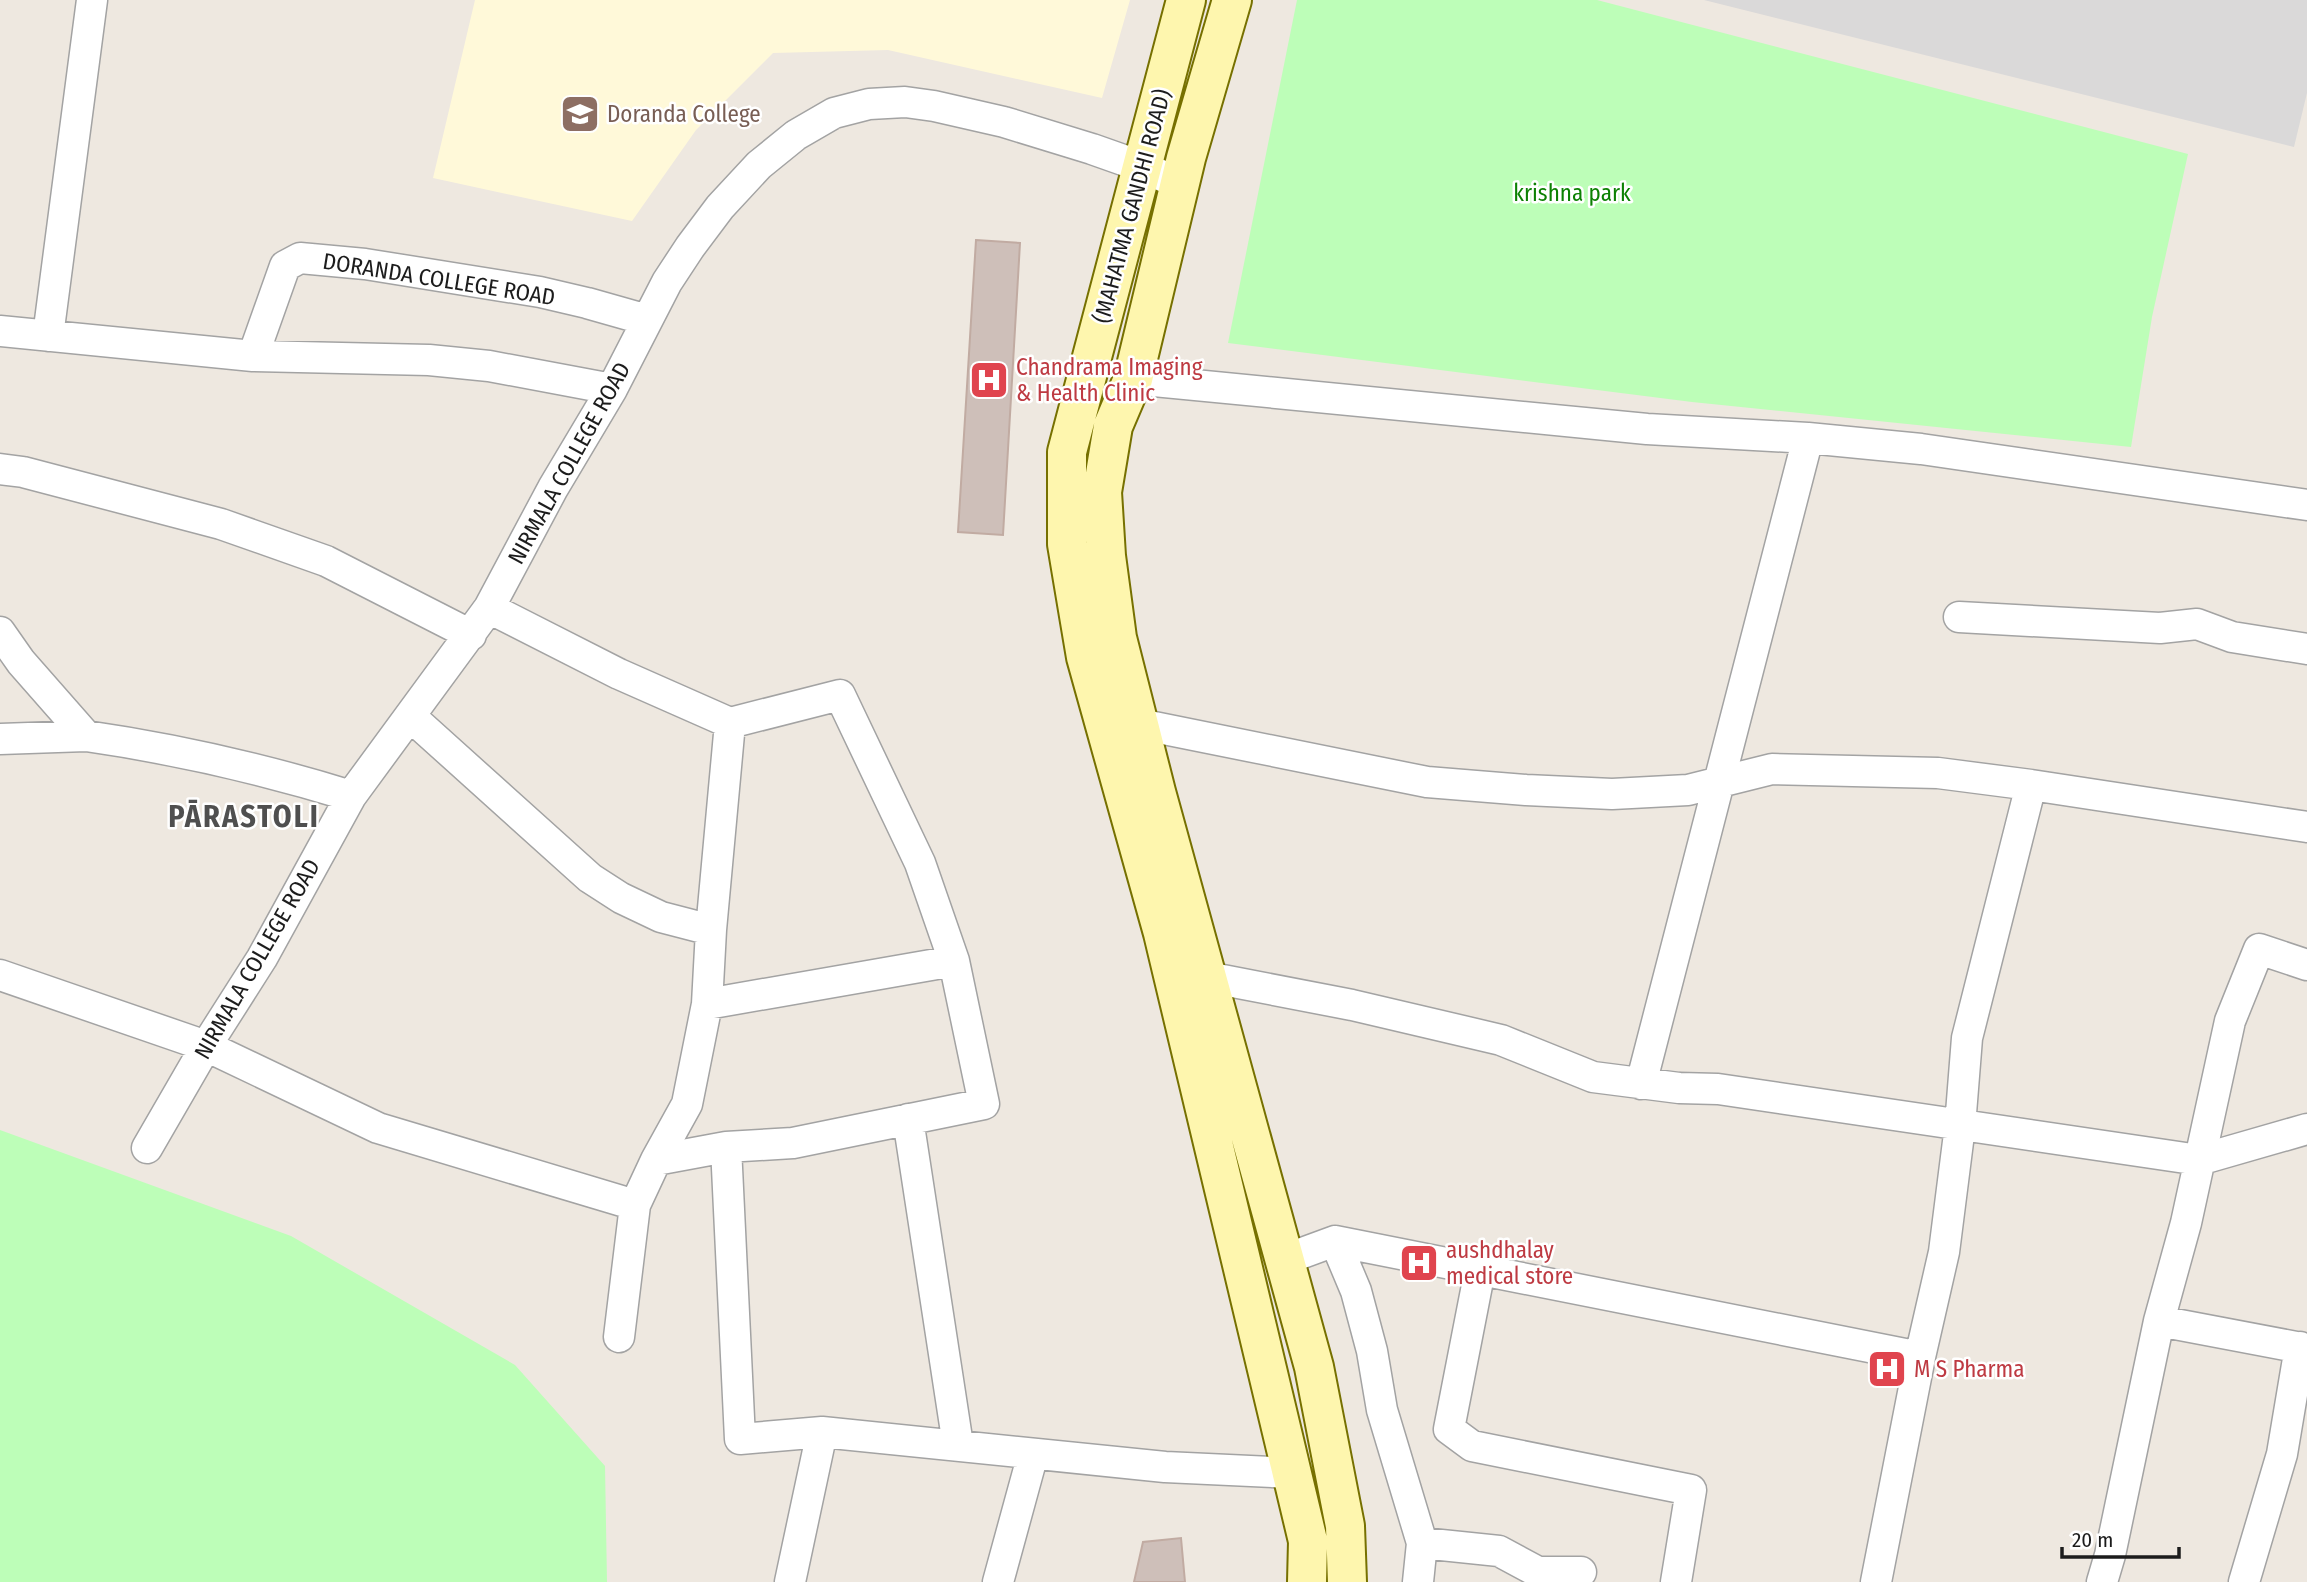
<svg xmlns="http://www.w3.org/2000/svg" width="2307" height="1582" font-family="'Fira Sans Condensed',sans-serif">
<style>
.residential{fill:#dad9d9}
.education{fill:#fff9d9}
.park{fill:#bdfeb8}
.building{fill:#cebfb9;stroke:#c1aba2;stroke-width:2}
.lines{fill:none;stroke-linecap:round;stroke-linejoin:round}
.street-casing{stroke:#a3a3a3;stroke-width:33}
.secondary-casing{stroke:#767000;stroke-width:42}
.street{stroke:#fff;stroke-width:30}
.secondary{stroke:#fef6ae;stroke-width:38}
.labels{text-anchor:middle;stroke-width:5;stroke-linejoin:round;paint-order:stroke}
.education-label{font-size:23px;fill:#785e54;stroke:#fff;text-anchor:start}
.park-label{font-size:23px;fill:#0c8103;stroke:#fff}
.street-label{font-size:23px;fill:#1c1c1c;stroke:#fff}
.health-label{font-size:23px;fill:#be3a42;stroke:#fff;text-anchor:start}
.district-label{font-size:30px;font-weight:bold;letter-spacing:2px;fill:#4f4f4f;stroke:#fff}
</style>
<rect width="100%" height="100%" fill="#eee8e0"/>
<path class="residential" d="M 1704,0 L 2307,0 L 2307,93 L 2294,147 Z"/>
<path class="education" d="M 475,0 L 1130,0 L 1102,98 L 888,50 L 773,53 L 696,130 L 632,221 L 433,178 Z"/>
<path class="park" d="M 1297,0 L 1597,0 L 2188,154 L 2152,317 L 2131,447 L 1692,402 L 1228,343 Z
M 0,1130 L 291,1236 L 515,1365 L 605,1466 L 607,1582 L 0,1582 Z"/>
<path class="building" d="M 976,240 L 1020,243 L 1003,535 L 958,532 Z
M 1181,1538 L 1185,1582 L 1134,1582 L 1143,1542 Z"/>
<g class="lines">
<g class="street-casing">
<path id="street" d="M 0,331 L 253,356 L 429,360 L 489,366 L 612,389
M 48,336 L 92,0
M 253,356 L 285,266 L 300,258 L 365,264 L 540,292 L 587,303 L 647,320
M 1133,379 L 1647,429 L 1808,438 L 1921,449 L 2307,505
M 0,469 L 23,472 L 221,524 L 326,561 L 471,635
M 489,608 L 619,674 L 730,723 L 840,695 L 920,863 L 954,961 L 984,1104 L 793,1143 L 726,1147 L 656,1160
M 1959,617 L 2160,628 L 2197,624 L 2232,637 L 2307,649
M 0,632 L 21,662 L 86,736 C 176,749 264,769 351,796
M 410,716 L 590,878 L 621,898 L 661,917 L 711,930
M 1139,724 L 1427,782 L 1526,790 L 1612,794 L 1688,790 L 1772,769 L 1938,773 L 2031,785 L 2307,827
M 0,739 L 86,736
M 0,975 L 206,1046 L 378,1128 L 635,1205
M 1207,977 L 1352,1005 L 1501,1040 L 1593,1077 L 1679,1088 L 1718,1089 L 2199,1160 L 2307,1129
M 707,1004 L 954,961
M 1641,1084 L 1808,438
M 908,1119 L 958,1445
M 726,1147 L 740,1439 L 822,1432 L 1165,1467 L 1291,1473
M 147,1148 L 206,1046 L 262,958 L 351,796 L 489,608 L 553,488 L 612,389 L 667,282 L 690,247 L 720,207 L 759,165 L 796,135 L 834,113 L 869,104 L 905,102 L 934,106 L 1004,122 L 1092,149 L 1143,167 L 1180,184
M 1335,1241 L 1356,1291 L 1372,1351 L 1382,1410 L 1422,1543
M 1286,1259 L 1335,1241 L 1920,1357
M 1480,1270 L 1449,1429 L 1472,1446 L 1691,1490 L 1676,1582
M 2159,1321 L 2307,1349
M 619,1337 L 635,1205 L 656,1160 L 687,1104 L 707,1004 L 711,930 L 730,723
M 790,1582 L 822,1432
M 998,1582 L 1033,1454
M 1418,1582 L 1422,1543 L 1499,1551 L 1538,1572 L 1581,1572
M 1876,1582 L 1920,1357 L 1944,1252 L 1960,1126 L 1967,1038 L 2031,785
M 2102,1582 L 2110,1555 L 2159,1321 L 2186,1223 L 2230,1021 L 2259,949 L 2307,965
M 2244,1582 L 2282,1454 L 2300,1347"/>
</g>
<g class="secondary-casing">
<path id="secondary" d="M 1186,0 L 1067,452 L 1067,544 L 1086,657 L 1163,933 L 1308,1541 L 1307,1582
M 1232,0 L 1186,158 L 1133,379 L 1113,426 L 1102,492 L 1106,556 L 1117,638 L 1156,792 L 1314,1367 L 1345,1526 L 1347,1582"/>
</g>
<use href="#street" class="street"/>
<use href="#secondary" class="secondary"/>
</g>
<defs>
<g id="university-square" transform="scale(2.0125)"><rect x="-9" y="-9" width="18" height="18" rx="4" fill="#8d6e63" stroke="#fff"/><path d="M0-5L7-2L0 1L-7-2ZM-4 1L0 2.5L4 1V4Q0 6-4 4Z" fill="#fff"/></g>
<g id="hospital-square" transform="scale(2.0125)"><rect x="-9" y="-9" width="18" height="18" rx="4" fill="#e0444e" stroke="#fff"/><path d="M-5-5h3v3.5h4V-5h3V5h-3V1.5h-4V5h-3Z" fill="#fff"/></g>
</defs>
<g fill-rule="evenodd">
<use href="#university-square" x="580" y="114"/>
<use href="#hospital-square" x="989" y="380"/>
<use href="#hospital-square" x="1419" y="1263"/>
<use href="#hospital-square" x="1887" y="1369"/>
</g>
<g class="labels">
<g class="education-label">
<text x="607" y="122">Doranda College</text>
</g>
<g class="park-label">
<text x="1572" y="201">krishna park</text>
</g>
<g class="street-label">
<text transform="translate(1132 206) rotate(-75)" y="8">(MAHATMA GANDHI ROAD)</text>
<text transform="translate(439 279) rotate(9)" y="8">DORANDA COLLEGE ROAD</text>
<text transform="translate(569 463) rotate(-61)" y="8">NIRMALA COLLEGE ROAD</text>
<text transform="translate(257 959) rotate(-60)" y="8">NIRMALA COLLEGE ROAD</text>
</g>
<g class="health-label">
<text x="1016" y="375">Chandrama Imaging<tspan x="1016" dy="26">&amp; Health Clinic</tspan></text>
<text x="1446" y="1258">aushdhalay<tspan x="1446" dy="26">medical store</tspan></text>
<text x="1914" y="1377">M S Pharma</text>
</g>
<g class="district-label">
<text x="244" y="827">PĀRASTOLI</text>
</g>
</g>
<path d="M2062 1547v10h117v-10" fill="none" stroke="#1c1c1c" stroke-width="3.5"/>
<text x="2072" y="1547" font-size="21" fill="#1c1c1c" stroke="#ffffff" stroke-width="5" paint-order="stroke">20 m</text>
</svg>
